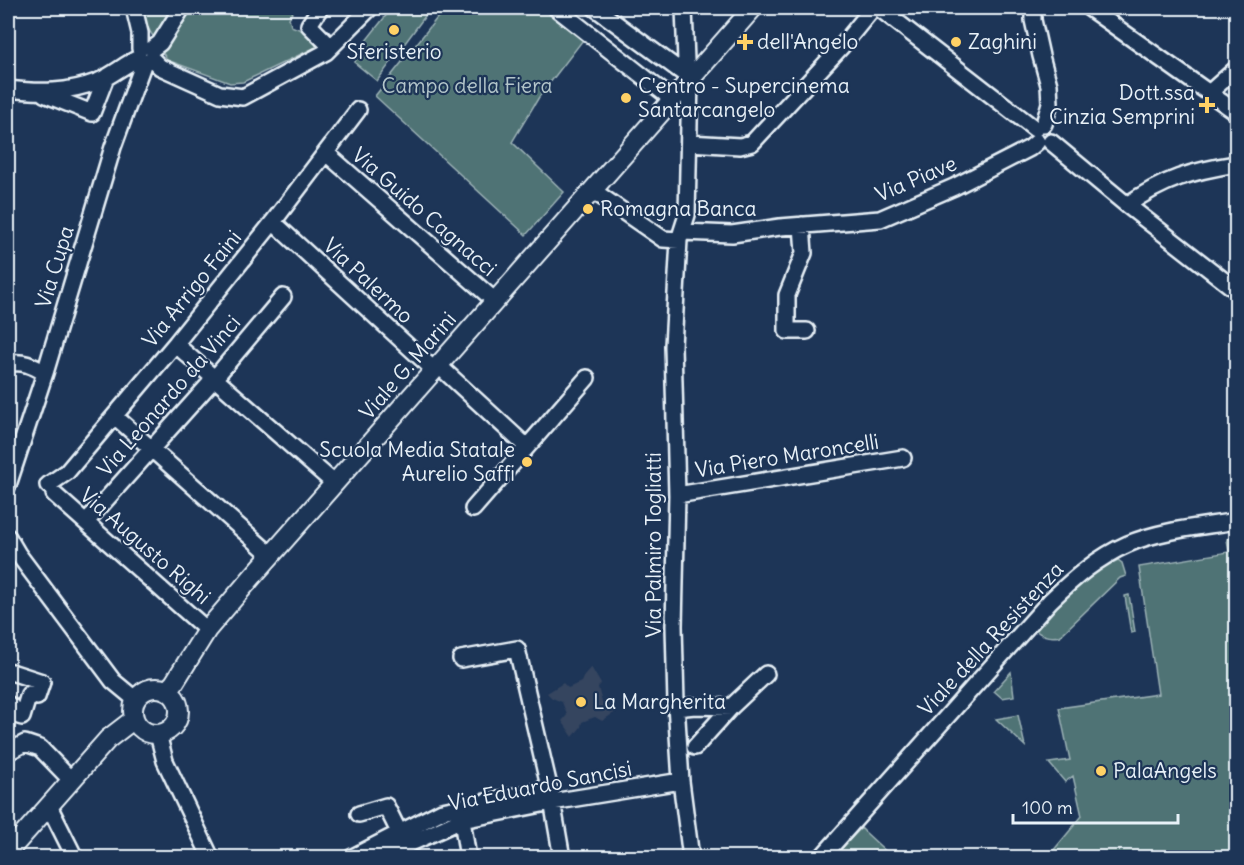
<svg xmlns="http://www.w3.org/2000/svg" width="1244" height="865" font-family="Delius,sans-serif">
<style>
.built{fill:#34445f}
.green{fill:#507374;stroke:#9cb2b6;stroke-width:1.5}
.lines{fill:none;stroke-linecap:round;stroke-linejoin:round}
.minor-casing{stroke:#e8f1f8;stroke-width:20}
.major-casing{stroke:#e8f1f8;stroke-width:22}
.minor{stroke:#1d3557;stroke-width:15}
.major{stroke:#1d3557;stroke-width:18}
.poi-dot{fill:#ffd166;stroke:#1d3557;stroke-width:2}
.labels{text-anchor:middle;stroke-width:4.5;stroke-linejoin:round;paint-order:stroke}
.poi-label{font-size:21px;fill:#e8f1f8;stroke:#1d3557;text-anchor:start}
.park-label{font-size:21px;fill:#b3c5ca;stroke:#1d3557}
.street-label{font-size:21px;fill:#e8f1f8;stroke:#1d3557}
</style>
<rect width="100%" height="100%" fill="#1d3557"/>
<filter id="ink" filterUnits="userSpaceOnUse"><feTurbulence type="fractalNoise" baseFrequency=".0167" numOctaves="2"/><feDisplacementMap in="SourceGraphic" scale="12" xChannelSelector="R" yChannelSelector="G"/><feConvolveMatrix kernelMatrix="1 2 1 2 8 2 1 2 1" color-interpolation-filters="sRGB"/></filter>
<g filter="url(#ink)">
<path class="built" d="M 591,667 L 601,684 L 598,687 L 602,702 L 609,705 L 617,711 L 602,721 L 595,717 L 582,722 L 581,727 L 573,737 L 562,721 L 567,715 L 562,702 L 552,698 L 547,693 L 563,683 L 568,688 L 581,682 L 584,675 Z"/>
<path class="green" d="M 136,8 L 295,8 L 289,18 L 291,26 L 316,36 L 316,47 L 243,82 L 230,83 L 167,60 Z
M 392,8 L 431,8 L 377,81 L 355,63 L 357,52 Z
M 445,8 L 543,8 L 583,40 L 539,97 L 512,142 L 564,192 L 526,235 L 375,96 Z
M 1236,537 L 1236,857 L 1048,857 L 1082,816 L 1073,776 L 1065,782 L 1049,763 L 1070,760 L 1059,708 L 1158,694 L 1139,567 L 1229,552 L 1227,539 Z
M 1118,560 L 1122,563 L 1126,576 L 1120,578 L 1060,636 C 1051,638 1042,636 1035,630 C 1058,603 1084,574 1118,560 Z
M 1129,595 L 1135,632 L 1131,633 L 1125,596 Z
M 1011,672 L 1014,696 L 1002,698 L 994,691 Z
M 1018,715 L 1025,746 L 996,719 Z
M 861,828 L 865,832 L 892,857 L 833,857 Z"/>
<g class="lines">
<g class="minor-casing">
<path id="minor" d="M 134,8 L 140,33 L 140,49
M 320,8 L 309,25 L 331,47
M 556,8 L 672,99
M 595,8 L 690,78 L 687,215 L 679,240 L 673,346 L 677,495 L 674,626 L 676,704 L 681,781 L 691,858
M 879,8 L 1035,129
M 1033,8 L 1033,20 L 1041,56 L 1049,85 L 1050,103 L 1044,124
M 1089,8 L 1236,112
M 152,49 L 160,43 L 182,8
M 152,59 L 160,67 L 220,94 L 243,97 L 326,52 L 370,8
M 680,70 L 686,61 L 684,8
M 8,89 C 41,93 67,93 99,81 C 113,75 125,64 139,58
M 1209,93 L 1236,69
M 44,94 L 92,113 L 106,77
M 1051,142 L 1127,205 L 1236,290
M 689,143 L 740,146 L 752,143 L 842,46 L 873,8
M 326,153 L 495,301
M 592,190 L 663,239 L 679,240
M 1127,205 C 1164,179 1192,171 1236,164
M 273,222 L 434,370
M 802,225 L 804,253 L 787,295 L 787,331 L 807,331
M 683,232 L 732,234 L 780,227 L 880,219 L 954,187 L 1030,148 L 1037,142
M 182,350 L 334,483
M 8,364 C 22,360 33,366 45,373
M 438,365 L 527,447
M 119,420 L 271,555
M 8,485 L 45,373 L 113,147 L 144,62
M 48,485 L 67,472 L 176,343 L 273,222 L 358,110
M 54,494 L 207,630
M 677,495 L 903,458
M 473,509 L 587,378
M 86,522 L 214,379 L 283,297
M 8,537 L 18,554 L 113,681 L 136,700
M 461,659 L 517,649 L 551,795 L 562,858
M 8,671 L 42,682 L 37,697 L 29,694 L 22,717 L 12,714 L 13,708 L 8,704
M 676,708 L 695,706 L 731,707 L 766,674
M 158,734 L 165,761 L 211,858
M 695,747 L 731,707
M 8,752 L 25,743 L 40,748 L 71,780
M 49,806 L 75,858
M 359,814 L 386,806 L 399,832
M 462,820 L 468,858
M 351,858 L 442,811 L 549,789
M 378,858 L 462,820 L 552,802 L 681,781
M 821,858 L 1050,601 C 1073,579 1098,557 1128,544 C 1161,530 1201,527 1236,521"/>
</g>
<g class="major-casing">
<path id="major" d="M133 711a23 23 0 1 1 46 0a23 23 0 1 1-46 0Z
M 167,690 L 174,683 L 207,630 L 252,577 L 753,8
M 8,852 L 108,739 L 134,719"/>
</g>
<use href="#minor" class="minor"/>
<use href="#major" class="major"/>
</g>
</g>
<g class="poi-dot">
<circle cx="394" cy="30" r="6"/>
<path d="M742 33h6v6h6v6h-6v6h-6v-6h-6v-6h6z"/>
<circle cx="956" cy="42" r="6"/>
<circle cx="626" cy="98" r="6"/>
<path d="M1204 96h6v6h6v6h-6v6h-6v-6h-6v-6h6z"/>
<circle cx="588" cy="209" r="6"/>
<circle cx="527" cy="462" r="6"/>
<circle cx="581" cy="702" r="6"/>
<circle cx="1101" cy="771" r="6"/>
</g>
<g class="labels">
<g class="poi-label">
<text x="757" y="49">dell'Angelo</text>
<text x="968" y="49">Zaghini</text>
<text x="394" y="59" text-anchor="middle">Sferisterio</text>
<text x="638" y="93">C'entro - Supercinema<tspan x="638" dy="24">Santarcangelo</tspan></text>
<text x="1195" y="100" text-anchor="end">Dott.ssa<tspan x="1195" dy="24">Cinzia Semprini</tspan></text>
<text x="600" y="216">Romagna Banca</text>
<text x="515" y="457" text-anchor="end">Scuola Media Statale<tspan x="515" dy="24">Aurelio Saffi</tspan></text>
<text x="593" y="709">La Margherita</text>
<text x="1113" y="778">PalaAngels</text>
</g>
<g class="park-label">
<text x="467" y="93">Campo della Fiera</text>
</g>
<g class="street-label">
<text transform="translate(916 179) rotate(-23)" y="7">Via Piave</text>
<text transform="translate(424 212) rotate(41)" y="7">Via Guido Cagnacci</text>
<text transform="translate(55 267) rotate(-73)" y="7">Via Cupa</text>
<text transform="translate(368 281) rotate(43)" y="7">Via Palermo</text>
<text transform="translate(192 289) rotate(-51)" y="7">Via Arrigo Faini</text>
<text transform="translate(408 366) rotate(-49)" y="7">Viale G. Marini</text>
<text transform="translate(169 396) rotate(-49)" y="7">Via Leonardo da Vinci</text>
<text transform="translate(787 456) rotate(-9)" y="7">Via Piero Maroncelli</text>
<text transform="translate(654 545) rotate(-90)" y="7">Via Palmiro Togliatti</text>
<text transform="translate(145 546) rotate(41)" y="7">Via Augusto Righi</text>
<text transform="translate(991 639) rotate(-47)" y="7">Viale della Resistenza</text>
<text transform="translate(540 786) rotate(-11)" y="7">Via Eduardo Sancisi</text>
</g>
</g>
<rect width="1244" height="865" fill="none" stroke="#1d3557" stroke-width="30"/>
<rect x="15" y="15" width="1214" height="835" fill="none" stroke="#e8f1f8" stroke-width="2" filter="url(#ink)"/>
<path d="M1013 814v9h165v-9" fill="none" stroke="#e8f1f8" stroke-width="3"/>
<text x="1022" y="814" font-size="18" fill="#e8f1f8" stroke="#1d3557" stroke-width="4.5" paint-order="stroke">100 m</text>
</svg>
